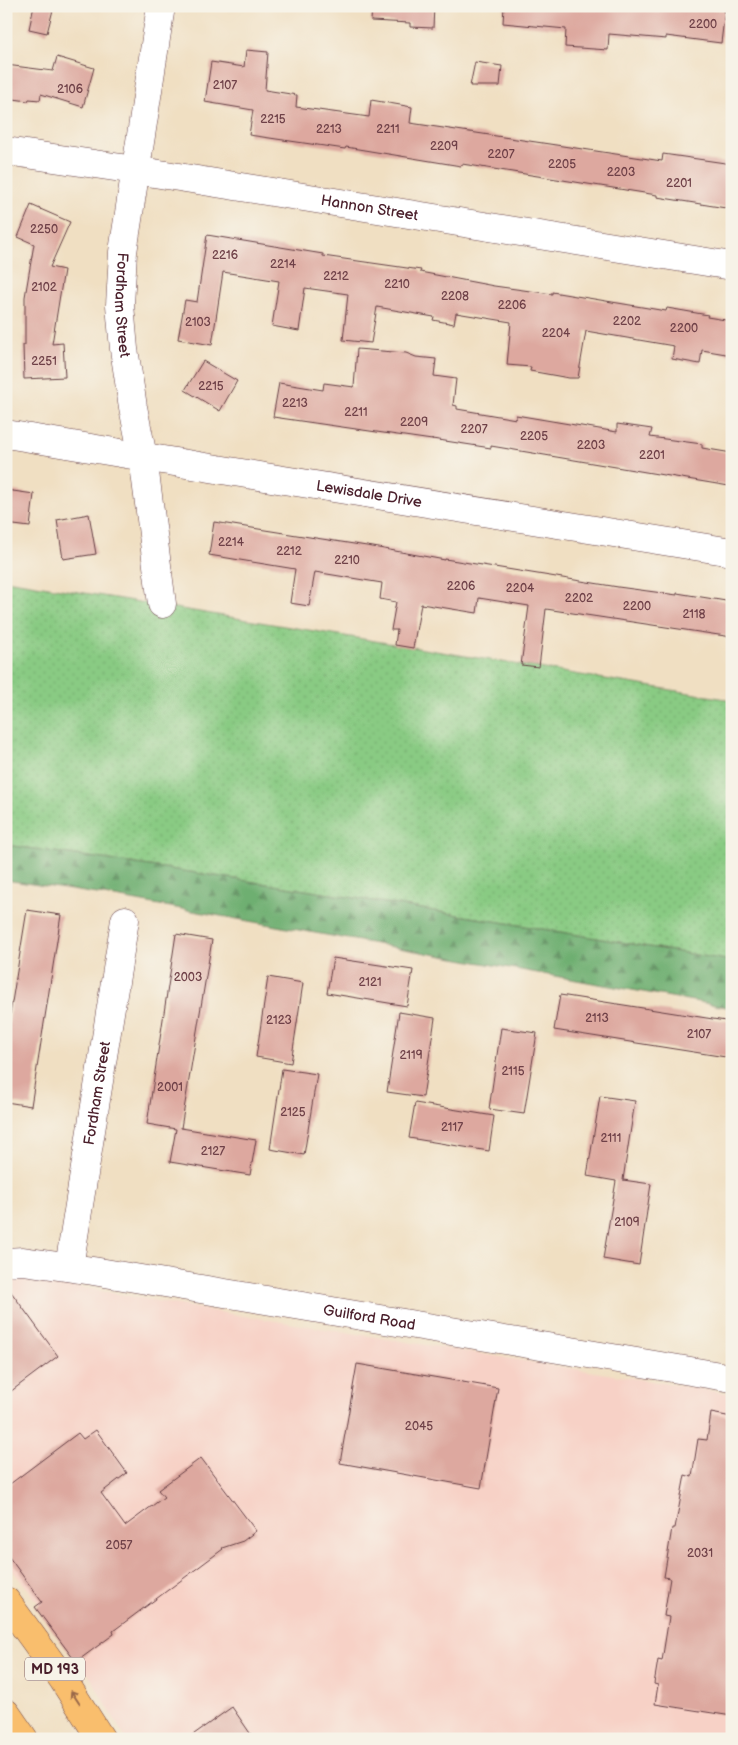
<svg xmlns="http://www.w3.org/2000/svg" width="738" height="1745" font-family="'Balsamiq Sans',sans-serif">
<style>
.built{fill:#f7d1c6}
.grass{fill:url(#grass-dots);stroke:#6a7557}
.forest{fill:url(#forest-firs);stroke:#5c674e}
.building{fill:#dda89f}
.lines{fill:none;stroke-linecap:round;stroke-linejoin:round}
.minor-casing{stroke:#633c42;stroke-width:29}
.primary-casing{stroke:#633c42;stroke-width:29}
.minor{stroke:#fff;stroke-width:28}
.primary{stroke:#f9be6d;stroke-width:28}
.oneway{stroke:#996749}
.labels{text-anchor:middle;stroke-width:4.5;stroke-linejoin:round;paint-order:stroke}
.number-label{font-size:12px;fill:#6f4148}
.shield{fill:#f7f3e8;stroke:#7e5f64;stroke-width:1}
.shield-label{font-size:14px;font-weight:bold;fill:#4a1f2b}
.street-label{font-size:15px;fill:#4a1f2b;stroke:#f7f3e8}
</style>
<defs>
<pattern id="grass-dots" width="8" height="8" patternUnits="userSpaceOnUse" patternTransform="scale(1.25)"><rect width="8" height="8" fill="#89cb83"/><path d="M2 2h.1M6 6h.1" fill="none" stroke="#78ae71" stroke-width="1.8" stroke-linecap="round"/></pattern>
<pattern id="forest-firs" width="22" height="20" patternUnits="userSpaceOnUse" patternTransform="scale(1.25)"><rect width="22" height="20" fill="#6eaf71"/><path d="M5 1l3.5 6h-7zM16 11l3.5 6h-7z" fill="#5c8e5d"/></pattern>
</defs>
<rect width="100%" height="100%" fill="#f7f3e8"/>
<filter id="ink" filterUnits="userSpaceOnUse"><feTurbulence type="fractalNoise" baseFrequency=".02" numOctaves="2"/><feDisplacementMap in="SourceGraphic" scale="10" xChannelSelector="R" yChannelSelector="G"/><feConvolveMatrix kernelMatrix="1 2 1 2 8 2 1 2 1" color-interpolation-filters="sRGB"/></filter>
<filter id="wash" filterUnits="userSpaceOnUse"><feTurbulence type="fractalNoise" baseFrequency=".0096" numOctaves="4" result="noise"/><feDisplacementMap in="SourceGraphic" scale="20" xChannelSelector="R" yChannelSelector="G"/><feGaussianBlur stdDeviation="1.12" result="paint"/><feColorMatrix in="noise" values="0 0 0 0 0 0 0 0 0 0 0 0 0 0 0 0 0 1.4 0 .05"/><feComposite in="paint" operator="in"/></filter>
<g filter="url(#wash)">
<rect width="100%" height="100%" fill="#f0dfc2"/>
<path class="built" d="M 28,1278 L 219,1312 L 732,1394 L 732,1739 L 126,1739 L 89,1675 L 29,1590 L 6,1563 L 6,1282 Z"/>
<path class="grass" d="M 6,580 L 732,700 L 732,961 C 490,920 249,879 6,845 Z"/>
<path class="forest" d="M 6,845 C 249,879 490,920 732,961 L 732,1008 L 104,895 L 6,880 Z"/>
<g id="blocks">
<path class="building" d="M 34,6 L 54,6 L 47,33 L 29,29 Z
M 372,6 L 434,6 L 433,28 L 410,27 L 410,23 L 371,21 Z
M 504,6 L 695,6 L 725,10 L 721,43 L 666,36 L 666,39 L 609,34 L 608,50 L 565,47 L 566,29 L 503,23 Z
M 246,50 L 268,52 L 265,90 L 297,95 L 296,107 L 369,117 L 371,100 L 412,107 L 410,123 L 662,161 L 663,154 L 732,164 L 732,209 L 657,197 L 657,195 L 462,164 L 461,166 L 346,147 L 345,149 L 249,135 L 253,110 L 205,102 L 211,62 L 244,67 Z
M 57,57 L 94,68 L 83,107 L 41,94 L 40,100 L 29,99 L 28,101 L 6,98 L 6,65 L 53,71 Z
M 475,62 L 502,66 L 500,86 L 470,86 Z
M 31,205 L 70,222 L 50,267 L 64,270 L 52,344 L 63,343 L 65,377 L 24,379 L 23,345 L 25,345 L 25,297 L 34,244 L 18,237 Z
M 207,235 L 323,254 L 323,256 L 421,270 L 420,272 L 494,286 L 552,294 L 552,292 L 666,311 L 667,308 L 708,315 L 707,317 L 732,321 L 732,355 L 702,350 L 700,364 L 672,359 L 674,346 L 586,331 L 578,378 L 569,378 L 530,371 L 531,367 L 507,365 L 511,322 L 456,313 L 454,324 L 433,320 L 434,317 L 377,307 L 371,343 L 343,340 L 348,294 L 305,288 L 299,331 L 272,326 L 279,281 L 223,272 L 212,345 L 178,339 L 185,300 L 197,302 Z
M 357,349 L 406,353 L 416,357 L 436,359 L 434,376 L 456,379 L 453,405 L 457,406 L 457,409 L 516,419 L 516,415 L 617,432 L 617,424 L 652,429 L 650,437 L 702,444 L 702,448 L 732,453 L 729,486 L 491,446 L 491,448 L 432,439 L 432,440 L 273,417 L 279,383 L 323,390 L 324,383 L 354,387 Z
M 203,361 L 237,381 L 220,411 L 185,390 Z
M 6,490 L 34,494 L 30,527 L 6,524 Z
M 89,514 L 96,554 L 63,559 L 57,520 Z
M 214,522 L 373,547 L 445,560 L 445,559 L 618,587 L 677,595 L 677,593 L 732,602 L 732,637 L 546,609 L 539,667 L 521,665 L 529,606 L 479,598 L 477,613 L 421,604 L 413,648 L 395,645 L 397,630 L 391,630 L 396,602 L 380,599 L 382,583 L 315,572 L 309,606 L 290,603 L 295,569 L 209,555 Z
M 27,910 L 61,915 L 31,1106 L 6,1102 L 6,1039 Z
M 176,934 L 212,940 L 181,1128 L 256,1140 L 250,1175 L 170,1162 L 176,1129 L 147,1124 Z
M 333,958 L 413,970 L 407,1006 L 327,993 Z
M 268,977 L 303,983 L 291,1063 L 256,1057 Z
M 560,995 L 732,1022 L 732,1058 L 554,1030 Z
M 399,1012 L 435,1018 L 423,1097 L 387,1092 Z
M 501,1028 L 537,1033 L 524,1114 L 489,1109 Z
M 282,1069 L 317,1074 L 304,1155 L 270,1149 Z
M 600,1096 L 635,1101 L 623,1180 L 651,1184 L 639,1265 L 603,1259 L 616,1181 L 587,1176 Z
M 415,1103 L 494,1116 L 489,1151 L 409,1138 Z
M 6,1285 L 58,1356 L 6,1395 Z
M 357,1364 L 498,1388 L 481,1488 L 340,1463 Z
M 711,1413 L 732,1417 L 732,1716 L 655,1704 L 658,1685 L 654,1684 L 658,1660 L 662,1661 L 669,1617 L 664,1616 L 670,1578 L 664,1577 L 672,1528 L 675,1528 L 685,1475 L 692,1477 L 698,1439 L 707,1440 Z
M 96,1430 L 127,1473 L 101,1493 L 125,1526 L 164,1497 L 158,1490 L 201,1458 L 256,1531 L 243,1541 L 222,1548 L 223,1549 L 113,1631 L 114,1634 L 76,1662 L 35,1607 L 42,1602 L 6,1553 L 6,1487 L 78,1433 L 83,1439 Z
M 232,1707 L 254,1739 L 187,1739 Z"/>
</g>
</g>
<g filter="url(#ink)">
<use href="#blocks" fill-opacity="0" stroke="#633c42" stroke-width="1"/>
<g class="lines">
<g class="minor-casing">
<g id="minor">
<path id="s1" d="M 161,6 L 123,252 L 120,305 L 124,349 L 133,407 L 143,457 L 162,604"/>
<path id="s2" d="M 6,151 L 135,170 L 732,266"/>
<path id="s3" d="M 6,434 L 265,477 L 732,552"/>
<path id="s4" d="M 6,1262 L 23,1261 L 93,1271 L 732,1378"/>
<path id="s5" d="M 69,1267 L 125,920"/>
</g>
</g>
<g class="primary-casing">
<path id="primary" d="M 6,1601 L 62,1678 L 101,1739
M 6,1713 L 24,1739"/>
</g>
<use href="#minor" class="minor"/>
<use href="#primary" class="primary"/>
</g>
<defs><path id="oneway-shaft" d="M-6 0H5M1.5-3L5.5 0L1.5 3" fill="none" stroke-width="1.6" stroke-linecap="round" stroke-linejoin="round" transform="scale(1.25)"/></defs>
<use class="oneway" href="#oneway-shaft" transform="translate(75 1697) rotate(-123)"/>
</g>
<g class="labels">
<g class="number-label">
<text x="703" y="28">2200</text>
<text x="225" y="89">2107</text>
<text x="70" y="93">2106</text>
<text x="273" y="123">2215</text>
<text x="329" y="133">2213</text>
<text x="388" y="133">2211</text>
<text x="444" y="150">2209</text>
<text x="501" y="158">2207</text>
<text x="562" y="168">2205</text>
<text x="621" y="176">2203</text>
<text x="679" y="187">2201</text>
<text x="44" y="233">2250</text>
<text x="225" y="259">2216</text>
<text x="283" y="268">2214</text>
<text x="336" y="280">2212</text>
<text x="397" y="288">2210</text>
<text x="44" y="291">2102</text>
<text x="455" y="300">2208</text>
<text x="512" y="309">2206</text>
<text x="627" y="325">2202</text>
<text x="198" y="326">2103</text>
<text x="684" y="332">2200</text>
<text x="556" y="337">2204</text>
<text x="44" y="365">2251</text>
<text x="211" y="390">2215</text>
<text x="295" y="407">2213</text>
<text x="356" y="416">2211</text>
<text x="414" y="426">2209</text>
<text x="474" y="433">2207</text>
<text x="534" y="440">2205</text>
<text x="591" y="449">2203</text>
<text x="652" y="459">2201</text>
<text x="231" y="546">2214</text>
<text x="289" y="555">2212</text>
<text x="347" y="564">2210</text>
<text x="461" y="590">2206</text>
<text x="520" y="592">2204</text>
<text x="579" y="602">2202</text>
<text x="637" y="610">2200</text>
<text x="694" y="618">2118</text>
<text x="188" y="981">2003</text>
<text x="370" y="986">2121</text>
<text x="597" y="1022">2113</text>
<text x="279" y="1024">2123</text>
<text x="699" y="1038">2107</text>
<text x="411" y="1059">2119</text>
<text x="513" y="1075">2115</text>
<text x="170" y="1091">2001</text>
<text x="293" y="1116">2125</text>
<text x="452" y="1131">2117</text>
<text x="611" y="1142">2111</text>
<text x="213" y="1155">2127</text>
<text x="627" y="1226">2109</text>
<text x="419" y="1430">2045</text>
<text x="119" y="1549">2057</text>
<text x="700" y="1557">2031</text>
</g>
<rect class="shield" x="25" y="1657.5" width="60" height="23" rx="4"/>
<g class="shield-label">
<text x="55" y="1674">MD 193</text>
</g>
<g class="street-label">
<text dy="5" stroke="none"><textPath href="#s2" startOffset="368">Hannon Street</textPath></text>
<text dy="5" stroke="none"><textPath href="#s1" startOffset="302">Fordham Street</textPath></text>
<text dy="5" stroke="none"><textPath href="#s3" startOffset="368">Lewisdale Drive</textPath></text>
<text dy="5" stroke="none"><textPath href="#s5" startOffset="176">Fordham Street</textPath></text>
<text dy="5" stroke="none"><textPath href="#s4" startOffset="368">Guilford Road</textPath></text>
</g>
</g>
<rect width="738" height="1745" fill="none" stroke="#f7f3e8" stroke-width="25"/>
</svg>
